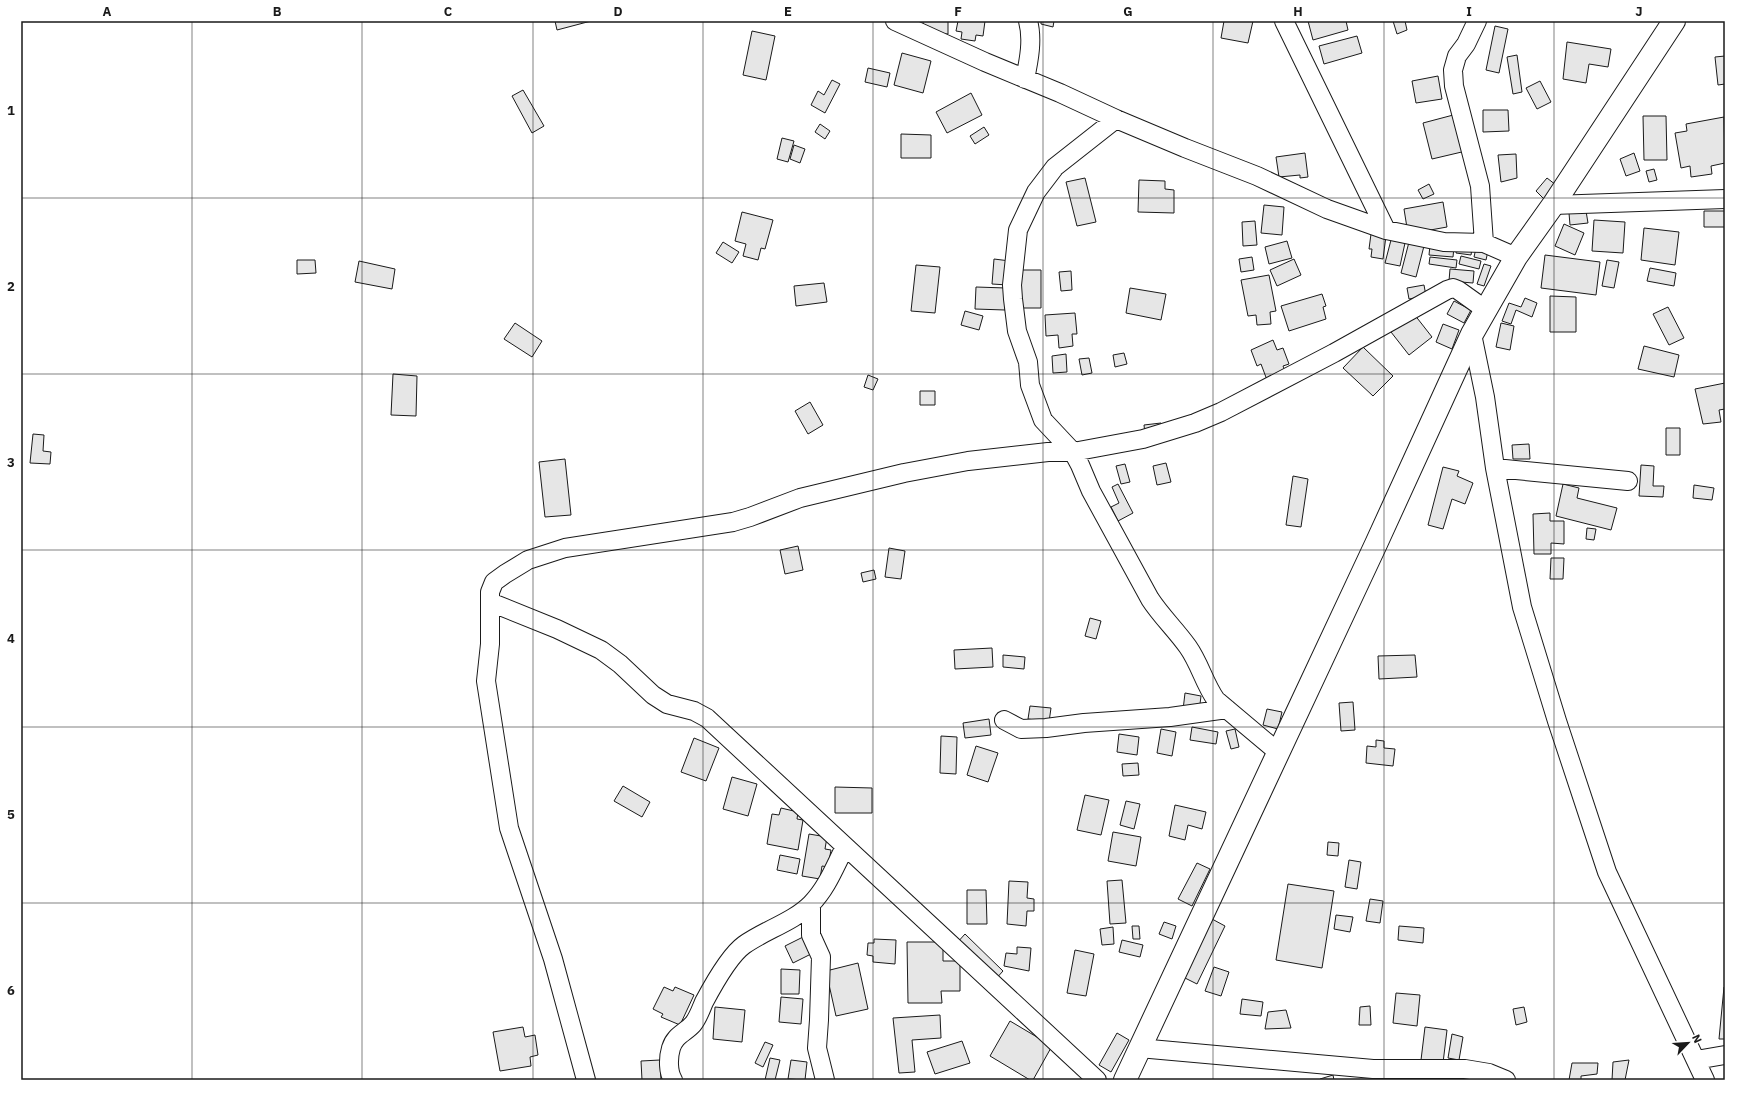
<svg xmlns="http://www.w3.org/2000/svg" width="1746" height="1101" font-family="'IBM Plex Sans',sans-serif">
<style>
.building{fill:#e6e6e6;stroke:#1a1a1a}
.lines{fill:none;stroke-linecap:round;stroke-linejoin:round}
.minor-casing{stroke:#1a1a1a;stroke-width:20}
.major-casing{stroke:#1a1a1a;stroke-width:24}
.minor{stroke:#fff;stroke-width:18}
.major{stroke:#fff;stroke-width:22}
.grid{fill:none;stroke:#1a1a1a;stroke-width:1;stroke-opacity:0.55}
.neatline{fill:none;stroke:#1a1a1a;stroke-width:1.5}
.grid-label{font-size:13px;text-anchor:middle;font-weight:bold;fill:#1a1a1a}
</style>
<rect width="100%" height="100%" fill="#fff"/>
<path class="building" d="M 555,21 L 591,21 L 557,30 Z
M 923,21 L 948,21 L 948,34 L 923,33 Z
M 958,21 L 985,21 L 983,36 L 976,35 L 975,41 L 961,39 L 962,32 L 956,31 Z
M 1041,21 L 1054,21 L 1053,27 L 1041,24 Z
M 1224,21 L 1253,21 L 1248,43 L 1221,38 Z
M 1308,21 L 1346,21 L 1348,30 L 1313,40 Z
M 1393,21 L 1405,21 L 1407,30 L 1397,34 Z
M 1495,26 L 1508,29 L 1499,73 L 1486,70 Z
M 752,31 L 775,36 L 766,80 L 743,75 Z
M 1357,36 L 1362,53 L 1324,64 L 1319,46 Z
M 1567,42 L 1611,49 L 1608,67 L 1589,64 L 1586,83 L 1563,79 Z
M 902,53 L 931,61 L 923,93 L 894,85 Z
M 1517,55 L 1522,92 L 1513,94 L 1507,57 Z
M 1725,56 L 1725,84 L 1718,85 L 1715,57 Z
M 868,68 L 890,73 L 887,87 L 865,82 Z
M 1438,76 L 1442,99 L 1416,103 L 1412,81 Z
M 832,80 L 840,84 L 825,113 L 811,105 L 818,91 L 824,95 Z
M 1540,81 L 1551,102 L 1537,109 L 1526,88 Z
M 523,90 L 544,126 L 532,133 L 512,96 Z
M 971,93 L 982,115 L 947,133 L 936,112 Z
M 1483,110 L 1508,110 L 1509,131 L 1483,132 Z
M 1457,114 L 1466,151 L 1432,159 L 1423,123 Z
M 1643,116 L 1666,116 L 1667,160 L 1644,160 Z
M 1724,117 L 1725,163 L 1711,166 L 1712,174 L 1691,177 L 1690,166 L 1681,168 L 1675,133 L 1687,131 L 1686,124 Z
M 820,124 L 830,131 L 825,139 L 815,132 Z
M 984,127 L 989,135 L 975,144 L 970,136 Z
M 901,134 L 931,135 L 931,158 L 901,158 Z
M 782,138 L 794,141 L 788,162 L 777,159 Z
M 794,145 L 805,149 L 800,163 L 790,159 Z
M 1305,153 L 1308,177 L 1300,178 L 1300,175 L 1279,177 L 1276,157 Z
M 1634,153 L 1640,171 L 1626,176 L 1620,159 Z
M 1516,154 L 1517,178 L 1501,182 L 1498,155 Z
M 1654,169 L 1657,180 L 1649,182 L 1646,171 Z
M 1085,178 L 1096,222 L 1077,226 L 1066,182 Z
M 1547,178 L 1556,185 L 1544,199 L 1536,191 Z
M 1139,180 L 1165,181 L 1165,189 L 1174,190 L 1174,213 L 1138,212 Z
M 1429,184 L 1434,194 L 1423,199 L 1418,190 Z
M 1443,202 L 1447,227 L 1408,234 L 1404,209 Z
M 1264,205 L 1284,207 L 1282,235 L 1261,233 Z
M 1586,211 L 1588,223 L 1570,225 L 1569,213 Z
M 1704,211 L 1725,211 L 1725,227 L 1704,227 Z
M 742,212 L 773,220 L 765,249 L 761,248 L 758,260 L 743,256 L 746,244 L 735,241 Z
M 1594,220 L 1625,222 L 1623,253 L 1592,251 Z
M 1255,221 L 1257,245 L 1243,246 L 1242,222 Z
M 1564,224 L 1584,233 L 1575,255 L 1555,246 Z
M 1644,228 L 1679,232 L 1675,265 L 1641,260 Z
M 1371,234 L 1386,236 L 1383,259 L 1371,257 L 1372,249 L 1369,249 Z
M 1391,240 L 1405,243 L 1400,266 L 1385,263 Z
M 1287,241 L 1292,258 L 1269,264 L 1265,247 Z
M 723,242 L 739,252 L 732,263 L 716,253 Z
M 1409,242 L 1424,246 L 1416,277 L 1401,273 Z
M 1430,245 L 1454,247 L 1453,257 L 1429,255 Z
M 1457,246 L 1472,249 L 1471,255 L 1456,253 Z
M 1476,248 L 1488,251 L 1486,260 L 1474,257 Z
M 1545,255 L 1600,262 L 1596,295 L 1541,288 Z
M 1461,256 L 1481,261 L 1479,269 L 1459,264 Z
M 1252,257 L 1254,270 L 1241,272 L 1239,259 Z
M 1430,257 L 1457,260 L 1456,268 L 1429,264 Z
M 994,259 L 1010,261 L 1008,285 L 992,284 Z
M 1294,259 L 1301,275 L 1277,286 L 1270,270 Z
M 297,260 L 315,260 L 316,273 L 297,274 Z
M 1607,260 L 1619,262 L 1614,288 L 1602,286 Z
M 359,261 L 395,269 L 392,289 L 355,282 Z
M 1484,264 L 1491,266 L 1484,286 L 1477,284 Z
M 916,265 L 940,267 L 935,313 L 911,311 Z
M 1650,268 L 1676,273 L 1674,286 L 1647,281 Z
M 1450,269 L 1474,271 L 1473,283 L 1449,281 Z
M 1019,270 L 1041,270 L 1041,308 L 1020,308 Z
M 1071,271 L 1072,290 L 1061,291 L 1059,272 Z
M 1269,275 L 1276,311 L 1270,312 L 1271,324 L 1257,325 L 1256,315 L 1248,316 L 1241,280 Z
M 824,283 L 827,302 L 796,306 L 794,286 Z
M 1424,285 L 1426,296 L 1409,299 L 1407,288 Z
M 976,287 L 1006,288 L 1005,310 L 975,309 Z
M 1130,288 L 1166,294 L 1161,320 L 1126,313 Z
M 1322,294 L 1326,306 L 1323,307 L 1326,319 L 1289,331 L 1281,306 Z
M 1550,296 L 1576,297 L 1576,332 L 1550,332 Z
M 1525,298 L 1537,303 L 1532,317 L 1516,310 L 1511,324 L 1502,321 L 1509,303 L 1521,307 Z
M 1454,301 L 1471,310 L 1464,323 L 1447,314 Z
M 1668,307 L 1684,338 L 1669,345 L 1653,314 Z
M 965,311 L 983,316 L 979,330 L 961,325 Z
M 1075,313 L 1077,334 L 1072,334 L 1073,346 L 1059,348 L 1058,335 L 1046,336 L 1045,315 Z
M 1414,314 L 1432,337 L 1409,355 L 1391,332 Z
M 515,323 L 542,341 L 532,357 L 504,339 Z
M 1501,323 L 1514,326 L 1510,350 L 1496,347 Z
M 1443,324 L 1459,330 L 1452,349 L 1436,342 Z
M 1273,340 L 1277,350 L 1283,348 L 1289,364 L 1283,366 L 1286,373 L 1267,380 L 1261,364 L 1257,366 L 1251,350 Z
M 1644,346 L 1679,355 L 1674,377 L 1638,369 Z
M 1363,347 L 1393,376 L 1373,396 L 1343,368 Z
M 1124,353 L 1127,364 L 1115,367 L 1113,355 Z
M 1066,354 L 1067,372 L 1053,373 L 1052,356 Z
M 1089,358 L 1092,373 L 1082,375 L 1079,359 Z
M 393,374 L 417,376 L 416,416 L 391,415 Z
M 868,375 L 878,379 L 873,390 L 864,387 Z
M 1725,383 L 1725,409 L 1719,410 L 1721,422 L 1703,424 L 1695,389 Z
M 920,391 L 935,391 L 935,405 L 920,405 Z
M 810,402 L 823,425 L 808,434 L 795,411 Z
M 1161,423 L 1163,431 L 1145,434 L 1144,425 Z
M 1666,428 L 1680,428 L 1680,455 L 1666,455 Z
M 33,434 L 44,435 L 43,451 L 51,452 L 50,464 L 30,463 Z
M 1529,444 L 1530,459 L 1513,459 L 1512,445 Z
M 565,459 L 571,515 L 545,517 L 539,462 Z
M 1166,463 L 1171,482 L 1157,485 L 1153,466 Z
M 1125,464 L 1130,482 L 1121,484 L 1116,466 Z
M 1641,465 L 1654,466 L 1653,486 L 1664,486 L 1663,497 L 1639,496 Z
M 1443,467 L 1459,471 L 1457,476 L 1473,483 L 1465,504 L 1452,499 L 1443,529 L 1428,525 Z
M 1293,476 L 1308,479 L 1301,527 L 1286,525 Z
M 1118,484 L 1133,513 L 1118,521 L 1111,507 L 1119,503 L 1112,487 Z
M 1563,484 L 1579,488 L 1577,498 L 1617,508 L 1611,530 L 1556,516 Z
M 1694,485 L 1714,488 L 1712,500 L 1693,498 Z
M 1550,513 L 1550,521 L 1564,521 L 1564,544 L 1551,543 L 1551,554 L 1534,554 L 1533,514 Z
M 1587,528 L 1596,529 L 1594,540 L 1586,539 Z
M 798,546 L 803,570 L 785,574 L 780,550 Z
M 889,548 L 905,551 L 901,579 L 885,577 Z
M 1551,558 L 1564,558 L 1563,579 L 1550,579 Z
M 874,570 L 876,579 L 863,582 L 861,573 Z
M 1090,618 L 1101,621 L 1096,639 L 1085,636 Z
M 992,648 L 993,667 L 955,669 L 954,650 Z
M 1003,655 L 1025,657 L 1024,669 L 1003,667 Z
M 1415,655 L 1417,677 L 1379,679 L 1378,656 Z
M 1185,693 L 1201,696 L 1199,712 L 1183,710 Z
M 1353,702 L 1355,730 L 1341,731 L 1339,703 Z
M 1030,706 L 1051,708 L 1049,722 L 1028,719 Z
M 1267,709 L 1282,712 L 1278,729 L 1263,725 Z
M 989,719 L 991,735 L 965,738 L 963,723 Z
M 1192,727 L 1218,732 L 1216,744 L 1190,740 Z
M 1161,729 L 1176,732 L 1172,756 L 1157,753 Z
M 1235,729 L 1239,747 L 1231,749 L 1226,731 Z
M 1119,734 L 1139,737 L 1137,755 L 1117,752 Z
M 941,736 L 957,737 L 956,774 L 940,773 Z
M 694,738 L 719,748 L 706,781 L 681,772 Z
M 1376,740 L 1384,741 L 1384,748 L 1395,749 L 1393,766 L 1366,763 L 1367,746 L 1376,747 Z
M 976,746 L 998,753 L 988,782 L 967,775 Z
M 1138,763 L 1139,775 L 1123,776 L 1122,764 Z
M 732,777 L 757,784 L 748,816 L 723,809 Z
M 623,786 L 650,802 L 642,817 L 614,801 Z
M 835,787 L 872,788 L 872,813 L 835,813 Z
M 1085,795 L 1109,800 L 1101,835 L 1077,830 Z
M 1126,801 L 1140,804 L 1134,829 L 1120,825 Z
M 1175,805 L 1206,812 L 1202,829 L 1188,825 L 1185,840 L 1169,836 Z
M 781,808 L 798,812 L 797,819 L 803,820 L 798,850 L 767,844 L 772,814 L 779,815 Z
M 1113,832 L 1141,837 L 1136,866 L 1108,861 Z
M 809,834 L 827,837 L 825,849 L 831,850 L 828,867 L 822,866 L 820,879 L 802,876 Z
M 1328,842 L 1339,843 L 1338,856 L 1327,855 Z
M 780,855 L 800,859 L 797,874 L 777,870 Z
M 1349,860 L 1361,862 L 1357,889 L 1345,887 Z
M 1197,863 L 1210,869 L 1192,906 L 1178,899 Z
M 1122,880 L 1126,923 L 1110,924 L 1107,881 Z
M 1009,881 L 1028,882 L 1027,898 L 1034,899 L 1034,911 L 1027,911 L 1026,926 L 1007,924 Z
M 1288,884 L 1334,891 L 1322,968 L 1276,960 Z
M 967,890 L 986,890 L 987,924 L 967,924 Z
M 1370,899 L 1383,901 L 1380,923 L 1366,921 Z
M 1336,915 L 1353,917 L 1350,932 L 1334,929 Z
M 1212,919 L 1225,926 L 1197,984 L 1183,977 Z
M 1164,922 L 1176,926 L 1172,939 L 1159,934 Z
M 1132,926 L 1139,926 L 1140,939 L 1133,939 Z
M 1399,926 L 1424,928 L 1423,943 L 1398,940 Z
M 1113,927 L 1114,944 L 1102,945 L 1100,929 Z
M 965,934 L 1003,971 L 994,981 L 956,944 Z
M 805,936 L 813,953 L 793,963 L 785,946 Z
M 874,939 L 896,940 L 895,964 L 873,962 L 873,956 L 867,955 L 868,943 L 874,943 Z
M 1122,940 L 1143,945 L 1140,957 L 1119,952 Z
M 907,942 L 943,942 L 943,961 L 960,961 L 960,991 L 941,991 L 942,1003 L 908,1003 Z
M 1017,947 L 1031,948 L 1029,971 L 1004,966 L 1006,953 L 1017,954 Z
M 1075,950 L 1094,954 L 1086,996 L 1067,993 Z
M 858,963 L 868,1009 L 836,1016 L 826,971 Z
M 1214,967 L 1229,972 L 1221,996 L 1205,991 Z
M 781,969 L 800,970 L 799,994 L 781,994 Z
M 664,987 L 673,991 L 675,987 L 694,995 L 680,1025 L 661,1017 L 663,1014 L 653,1009 Z
M 1724,987 L 1725,988 L 1725,1039 L 1719,1039 Z
M 1396,993 L 1420,995 L 1417,1026 L 1393,1023 Z
M 781,997 L 803,999 L 801,1024 L 779,1022 Z
M 1242,999 L 1263,1002 L 1261,1016 L 1240,1014 Z
M 1370,1006 L 1371,1025 L 1359,1025 L 1360,1007 Z
M 715,1007 L 745,1010 L 742,1042 L 713,1039 Z
M 1524,1007 L 1527,1022 L 1516,1025 L 1513,1009 Z
M 1286,1010 L 1291,1028 L 1265,1029 L 1268,1012 Z
M 940,1015 L 941,1038 L 912,1040 L 915,1072 L 899,1073 L 893,1018 Z
M 1010,1021 L 1052,1046 L 1033,1080 L 1030,1080 L 990,1056 Z
M 523,1027 L 525,1037 L 535,1035 L 538,1055 L 530,1057 L 531,1066 L 500,1071 L 493,1032 Z
M 1425,1027 L 1447,1030 L 1443,1063 L 1421,1060 Z
M 1117,1033 L 1129,1040 L 1111,1072 L 1099,1065 Z
M 1452,1034 L 1463,1037 L 1459,1060 L 1448,1058 Z
M 962,1041 L 970,1063 L 935,1074 L 927,1052 Z
M 765,1042 L 773,1045 L 763,1067 L 755,1063 Z
M 770,1058 L 780,1060 L 775,1080 L 765,1080 Z
M 660,1060 L 661,1080 L 642,1080 L 641,1061 Z
M 791,1060 L 807,1062 L 805,1080 L 788,1079 Z
M 1629,1060 L 1625,1080 L 1612,1080 L 1613,1062 Z
M 1572,1063 L 1598,1063 L 1597,1074 L 1581,1076 L 1581,1080 L 1569,1080 Z
M 1333,1075 L 1334,1080 L 1320,1080 L 1320,1079 Z"/>
<g class="lines">
<g class="minor-casing">
<path id="minor" d="M 895,21 L 985,62 L 1060,93 L 1116,119 L 1185,148 L 1257,176 L 1327,209 L 1386,230 L 1444,242 L 1484,243 L 1516,257
M 1284,21 L 1386,230
M 1477,21 L 1466,44 L 1457,56 L 1453,70 L 1454,86 L 1480,186 L 1484,243
M 1025,79 C 1029,60 1033,39 1028,21
M 1116,119 L 1055,167 L 1036,192 L 1018,230 L 1012,285 L 1013,299 L 1017,331 L 1028,362 L 1030,385 L 1043,420 L 1073,452 L 1080,465 L 1091,491 L 1150,599 C 1161,616 1176,630 1188,647 C 1200,664 1204,683 1216,700 L 1278,752
M 1553,205 L 1725,199
M 1472,334 L 1485,397 L 1495,468 L 1522,607 L 1557,721 L 1607,872 L 1705,1080
M 1495,468 L 1628,481
M 490,602 L 557,629 L 601,650 L 620,664 L 653,695 L 667,704 L 694,711 L 707,718 L 1097,1080
M 1004,720 L 1021,729 L 1046,728 L 1084,723 L 1170,717 L 1227,709
M 811,904 L 811,935 L 821,957 L 819,1020 L 817,1048 L 825,1080
M 1139,1048 L 1373,1069 L 1465,1069 L 1489,1073 L 1506,1080
M 1696,1060 L 1725,1055
M 586,1080 L 553,959 L 509,828 L 486,681 L 490,644 L 490,592 L 494,582 L 505,574 L 528,560 L 565,548 L 733,522 L 750,517 L 800,498 L 904,473 L 968,461 L 1048,452 L 1073,452 L 1143,439 L 1195,423 L 1221,412 L 1334,353 L 1447,290 L 1453,288 L 1458,290 L 1486,310
M 673,1080 C 668,1072 668,1058 671,1048 C 675,1035 685,1033 693,1024 C 698,1018 701,1009 704,1002 C 712,987 730,955 744,945 C 765,930 793,922 811,904 C 827,888 835,866 845,847"/>
</g>
<g class="major-casing">
<path id="major" d="M 1125,1080 L 1376,544 L 1472,334 L 1516,257 L 1553,205 L 1674,21"/>
</g>
<use href="#minor" class="minor"/>
<use href="#major" class="major"/>
</g>
<path class="grid" d="M 192,21 L 192,1080M 362,21 L 362,1080M 533,21 L 533,1080M 703,21 L 703,1080M 873,21 L 873,1080M 1043,21 L 1043,1080M 1213,21 L 1213,1080M 1384,21 L 1384,1080M 1554,21 L 1554,1080M 21,198 L 1725,198M 21,374 L 1725,374M 21,550 L 1725,550M 21,727 L 1725,727M 21,903 L 1725,903"/>
<rect width="1746" height="1101" fill="none" stroke="#ffffff" stroke-width="44"/>
<g transform="translate(1688 1043) rotate(65)" stroke="#ffffff" stroke-width="3" paint-order="stroke">
<path d="M0-3L7 15L0 10L-7 15Z" fill="#1a1a1a"/>
<text y="-6" font-size="11" font-weight="bold" text-anchor="middle" fill="#1a1a1a">N</text>
</g>
<rect x="22" y="22" width="1702" height="1057" class="neatline"/>
<g class="grid-label">
<text x="107" y="16">A</text>
<text x="277" y="16">B</text>
<text x="448" y="16">C</text>
<text x="618" y="16">D</text>
<text x="788" y="16">E</text>
<text x="958" y="16">F</text>
<text x="1128" y="16">G</text>
<text x="1298" y="16">H</text>
<text x="1469" y="16">I</text>
<text x="1639" y="16">J</text>
<text x="11" y="115">1</text>
<text x="11" y="291">2</text>
<text x="11" y="467">3</text>
<text x="11" y="643">4</text>
<text x="11" y="819">5</text>
<text x="11" y="995">6</text>
</g>
</svg>
